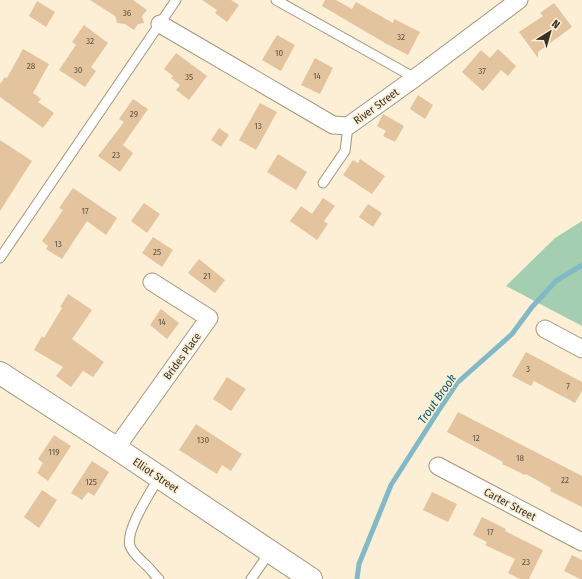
<svg xmlns="http://www.w3.org/2000/svg" width="582" height="579" font-family="'Fira Sans Condensed',sans-serif">
<style>
.green{fill:#a3ceb1}
.lines{fill:none;stroke-linecap:round;stroke-linejoin:round}
.stream{stroke:#81bac6;stroke-width:5}
.building{fill:#e3c49e}
.lane-casing{stroke:#a3967e;stroke-width:11}
.street-casing{stroke:#a3967e;stroke-width:19}
.secondary-casing{stroke:#a3967e;stroke-width:24}
.lane{stroke:#fff;stroke-width:9}
.street{stroke:#fff;stroke-width:17}
.secondary{stroke:#fff;stroke-width:22}
.labels{text-anchor:middle;stroke-width:3.5;stroke-linejoin:round;paint-order:stroke}
.number-label{font-size:9px;fill:#615645}
.street-label{font-size:11px;fill:#363127;stroke:#fdefd5}
.water-label{font-size:12px;font-style:italic;fill:#095c69;stroke:#fdefd5}
</style>
<rect width="100%" height="100%" fill="#fdefd5"/>
<path class="green" d="M 582,221 L 582,326 L 506,286 L 555,238 Z"/>
<g class="lines">
<path class="stream" d="M 357,579 L 359,564 L 391,485 L 439,410 L 457,383 L 512,334 L 532,307 L 556,281 L 582,265"/>
</g>
<path class="building" d="M 90,0 L 133,0 L 147,10 L 142,16 L 144,23 L 138,24 L 134,30 L 125,24 L 117,23 L 115,16 Z
M 202,0 L 231,0 L 239,5 L 227,22 L 215,13 L 217,10 Z
M 325,0 L 336,0 L 352,9 L 356,2 L 393,23 L 394,19 L 420,32 L 408,55 L 385,43 L 322,6 Z
M 37,1 L 55,12 L 46,27 L 29,16 Z
M 554,3 L 572,27 L 538,52 L 538,58 L 519,32 L 543,16 L 540,13 Z
M 84,25 L 108,43 L 91,67 L 96,71 L 85,87 L 59,70 L 76,45 L 72,42 Z
M 277,35 L 295,45 L 281,71 L 262,60 Z
M 23,49 L 49,64 L 33,93 L 41,99 L 38,102 L 54,113 L 43,128 L 0,97 L 0,84 L 5,77 L 7,78 Z
M 498,49 L 516,66 L 508,76 L 501,70 L 483,91 L 462,72 L 481,50 L 490,58 Z
M 176,53 L 207,76 L 189,100 L 176,90 L 180,85 L 171,78 L 173,76 L 164,69 Z
M 315,58 L 333,68 L 320,94 L 301,85 Z
M 418,95 L 433,105 L 425,119 L 410,109 Z
M 133,99 L 148,109 L 123,145 L 133,153 L 120,172 L 98,156 L 124,122 L 119,119 Z
M 260,103 L 277,112 L 256,150 L 239,140 Z
M 383,114 L 404,126 L 395,142 L 383,136 L 386,131 L 377,126 Z
M 219,128 L 229,135 L 221,147 L 211,140 Z
M 0,140 L 32,161 L 0,211 Z
M 278,154 L 307,172 L 296,190 L 267,172 Z
M 360,159 L 385,176 L 372,194 L 343,175 L 353,160 L 358,163 Z
M 73,188 L 117,218 L 106,235 L 87,221 L 62,259 L 46,249 L 48,246 L 42,241 L 63,210 L 59,208 Z
M 323,198 L 335,206 L 324,221 L 328,224 L 317,240 L 290,221 L 301,206 L 312,214 Z
M 144,203 L 160,214 L 147,233 L 131,221 Z
M 368,204 L 382,213 L 373,227 L 359,217 Z
M 153,237 L 173,250 L 162,267 L 142,253 Z
M 199,259 L 225,280 L 215,293 L 188,273 Z
M 68,294 L 92,310 L 72,339 L 104,362 L 93,377 L 83,371 L 71,387 L 56,376 L 63,367 L 34,350 L 42,336 L 44,338 L 62,308 L 60,307 Z
M 161,309 L 179,323 L 167,339 L 150,325 Z
M 526,352 L 582,382 L 582,391 L 575,403 L 534,381 L 531,386 L 512,376 Z
M 227,377 L 246,389 L 231,411 L 213,399 Z
M 458,412 L 582,476 L 582,507 L 550,491 L 551,488 L 526,474 L 525,475 L 502,464 L 503,462 L 447,432 Z
M 196,424 L 242,454 L 231,471 L 222,465 L 217,474 L 179,450 Z
M 54,435 L 71,446 L 48,481 L 37,473 L 43,463 L 38,459 Z
M 92,461 L 109,472 L 94,496 L 88,492 L 82,500 L 71,493 Z
M 42,490 L 57,500 L 39,528 L 24,517 Z
M 432,492 L 457,504 L 448,522 L 423,510 Z
M 482,517 L 506,529 L 505,531 L 543,550 L 529,579 L 520,579 L 508,573 L 515,559 L 485,545 L 487,542 L 473,535 Z
M 572,555 L 582,560 L 582,579 L 580,579 L 564,571 Z"/>
<g class="lines">
<g class="lane-casing">
<path id="lane" d="M 276,0 L 415,78
M 323,183 L 345,151 L 348,126
M 0,258 L 176,0
M 159,579 C 154,575 151,569 146,565 C 140,559 133,554 130,546 C 125,530 151,492 159,477
M 251,579 L 263,562 L 269,551"/>
</g>
<g class="street-casing">
<path id="street" d="M 160,24 L 333,125 L 348,126 L 415,78 L 519,0
M 545,329 L 582,349
M 116,448 L 209,318 L 152,282
M 438,466 L 582,542"/>
</g>
<g class="secondary-casing">
<path id="secondary" d="M 0,373 L 116,448 L 311,579"/>
</g>
<use href="#lane" class="lane"/>
<use href="#street" class="street"/>
<use href="#secondary" class="secondary"/>
</g>
<g class="labels">
<g class="number-label">
<text x="127" y="16">36</text>
<text x="401" y="40">32</text>
<text x="90" y="44">32</text>
<text x="279" y="56">10</text>
<text x="31" y="69">28</text>
<text x="78" y="73">30</text>
<text x="482" y="74">37</text>
<text x="317" y="79">14</text>
<text x="189" y="80">35</text>
<text x="134" y="117">29</text>
<text x="258" y="129">13</text>
<text x="116" y="158">23</text>
<text x="85" y="214">17</text>
<text x="58" y="247">13</text>
<text x="157" y="255">25</text>
<text x="207" y="279">21</text>
<text x="162" y="325">14</text>
<text x="528" y="372">3</text>
<text x="568" y="389">7</text>
<text x="476" y="441">12</text>
<text x="203" y="443">130</text>
<text x="54" y="455">119</text>
<text x="520" y="461">18</text>
<text x="565" y="483">22</text>
<text x="91" y="485">125</text>
<text x="490" y="535">17</text>
<text x="526" y="565">23</text>
</g>
<g class="street-label">
<text transform="translate(376 106) rotate(-36)" y="4">River Street</text>
<text transform="translate(182 356) rotate(-54)" y="4">Brides Place</text>
<text transform="translate(156 475) rotate(34)" y="4">Elliot Street</text>
<text transform="translate(510 504) rotate(28)" y="4">Carter Street</text>
</g>
<g class="water-label">
<text transform="translate(437 399) rotate(-55)" y="4">Trout Brook</text>
</g>
</g>
<g transform="translate(550 32) rotate(37)" stroke="#fdefd5" stroke-width="3" paint-order="stroke">
<path d="M0-3L7 15L0 10L-7 15Z" fill="#363127"/>
<text y="-6" font-size="11" font-weight="bold" text-anchor="middle" fill="#363127">N</text>
</g>
</svg>
